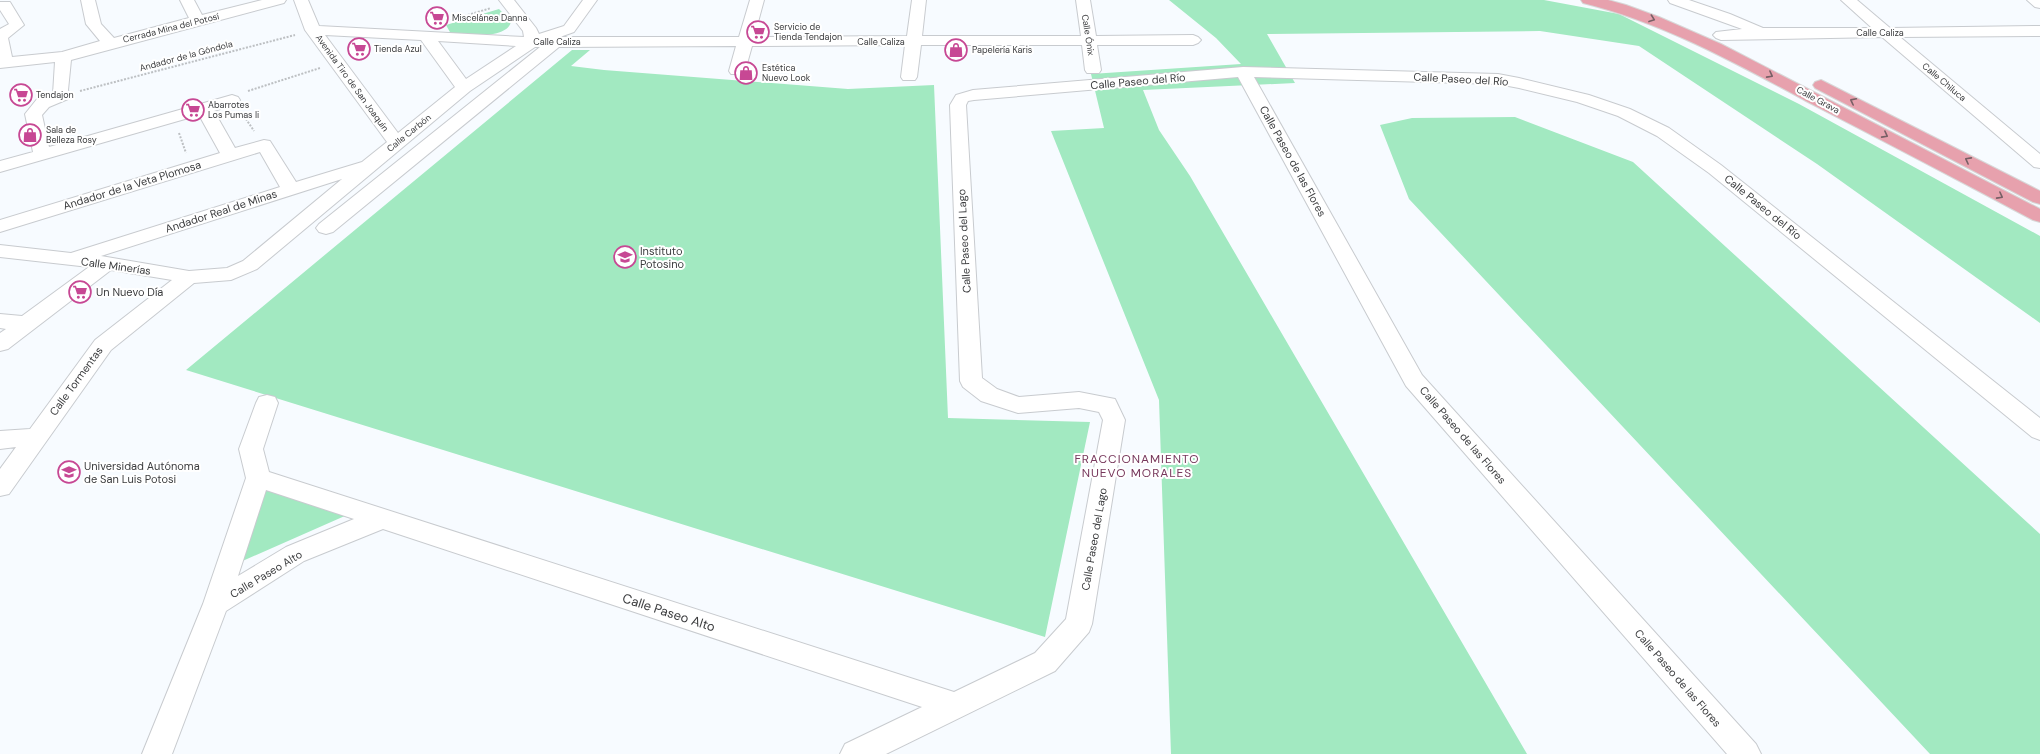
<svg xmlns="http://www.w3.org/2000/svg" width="2040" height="754" font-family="'DM Sans',sans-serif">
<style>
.green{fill:#a2e9c1}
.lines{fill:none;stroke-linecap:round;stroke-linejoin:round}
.minor-casing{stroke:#c8cbcf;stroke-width:2}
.major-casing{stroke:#d8d8d8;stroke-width:2}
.path{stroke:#bdc0c3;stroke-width:2;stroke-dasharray:2 1.5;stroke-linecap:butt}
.minor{fill:#fff;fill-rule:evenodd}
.major{fill:#e7a1ad;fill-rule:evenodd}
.oneway{stroke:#775f65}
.labels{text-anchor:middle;stroke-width:4;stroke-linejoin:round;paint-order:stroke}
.far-poi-label{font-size:9px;fill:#3b3c3e;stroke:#fff;text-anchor:start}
.far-street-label{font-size:9px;fill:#3b3c3e;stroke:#fff}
.street-label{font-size:11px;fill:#3b3c3e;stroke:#fff}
.poi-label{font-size:11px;fill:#3b3c3e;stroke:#fff;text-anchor:start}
.neighbourhood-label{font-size:12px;letter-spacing:1px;fill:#77385c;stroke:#fff}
.near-street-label{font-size:13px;fill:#3b3c3e;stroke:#fff}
</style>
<rect width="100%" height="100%" fill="#f7fbff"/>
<path class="green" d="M 1169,0 L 1544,0 L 1619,14 L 1799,104 L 2040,236 L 2040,323 L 1817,164 L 1639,46 L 1540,31 L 1267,34 L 1295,83 L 1143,90 L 1159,130 L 1190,176 L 1527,754 L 1171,754 L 1159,400 L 1051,131 L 1104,128 L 1091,74 L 1241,64 L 1216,38 Z
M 499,9 L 511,21 C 509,40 464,35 451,34 L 446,25 Z
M 572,50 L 590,50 L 571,66 L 604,70 L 848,89 L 934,85 L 948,418 L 1090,422 L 1045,637 L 186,370 Z
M 1515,117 L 1633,162 L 2040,534 L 2040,754 L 1930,754 L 1409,199 L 1380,125 L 1412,118 Z
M 272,486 L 347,515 L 238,563 L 261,494 Z"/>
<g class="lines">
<g class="minor-casing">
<path id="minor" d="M 81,0 L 95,0 L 101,24 L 114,38 L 189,18 L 180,0 L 194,0 L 202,15 L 262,0 L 286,0 L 284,3 L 71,60 L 68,90 L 70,96 L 68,99 L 49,107 L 42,115 L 49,147 L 232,95 L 238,97 L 240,100 L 238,103 L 214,111 L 235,148 L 264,140 L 270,141 L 296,182 L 362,162 L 387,142 L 305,30 L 294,0 L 308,0 L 319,26 L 524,37 L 523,31 L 499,0 L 514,0 L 536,28 L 539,34 L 564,26 L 583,0 L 597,0 L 574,32 L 560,37 L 739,37 L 750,0 L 764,0 L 754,37 L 907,36 L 912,0 L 926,0 L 922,36 L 1081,36 L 1076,0 L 1090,0 L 1096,36 L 1193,35 L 1198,37 L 1201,40 L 1198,43 L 1193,45 L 1097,45 L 1101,70 L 1099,73 L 1087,73 L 1085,70 L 1082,45 L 921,45 L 917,77 L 915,80 L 903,80 L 901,77 L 905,45 L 752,46 L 745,71 L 743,74 L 731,74 L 729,71 L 736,46 L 559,47 L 333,232 L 326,234 L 319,232 L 316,228 L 319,224 L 540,47 L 535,47 L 470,91 L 257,269 L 231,280 L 194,283 L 111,350 L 9,494 L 0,496 L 0,469 L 16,447 L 0,449 L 0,431 L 30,429 L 95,340 L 172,280 L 111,270 L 8,349 L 0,351 L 0,333 L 6,329 L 0,328 L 0,314 L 22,316 L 89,267 L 0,257 L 0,245 L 71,253 L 280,187 L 260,152 L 0,232 L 0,220 L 220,153 L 199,115 L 0,172 L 0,161 L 33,152 L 25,114 L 37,99 L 53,94 L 55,62 L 0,68 L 0,29 L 9,24 L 0,10 L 0,2 L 10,2 L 24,25 L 8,38 L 12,57 L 62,52 L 100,41 L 86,24 ZM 325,35 L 421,40 L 455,87 L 398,133 ZM 438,41 L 516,46 L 466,79 ZM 342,179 L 243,261 L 227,268 L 189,271 L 101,256 Z
M 1668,0 L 1689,0 L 1730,14 L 1763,28 L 1872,28 L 1841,0 L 1857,0 L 1890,28 L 2040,26 L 2040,36 L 1900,37 L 2040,154 L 2040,168 L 2034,167 L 1882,37 L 1721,40 L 1716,38 L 1713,35 L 1716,32 L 1742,29 L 1670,3 Z
M 2027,0 L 2040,0 L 2040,8 L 2035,7 Z
M 1243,67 L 1498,74 L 1519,78 L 1589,95 L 1630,109 L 1669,128 L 1721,165 L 2040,418 L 2040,440 L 2032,437 L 1709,173 L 1657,136 L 1618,116 L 1577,102 L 1519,88 L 1498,84 L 1254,77 L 1422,375 L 1756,744 L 1761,754 L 1727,754 L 1406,386 L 1238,77 L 974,100 L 968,101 L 966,105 L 982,378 L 997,389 L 1019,397 L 1079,392 L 1115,399 L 1125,420 L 1092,624 L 1089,632 L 1055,671 L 886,754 L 840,754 L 845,744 L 922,707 L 383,529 L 304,561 L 226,611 L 172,754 L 142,754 L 203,604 L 246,478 L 239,449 L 256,403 L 259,397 L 267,395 L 275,397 L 278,403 L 263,449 L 269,472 L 954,692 L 1035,653 L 1066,619 L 1103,420 L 1099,412 L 1079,408 L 1018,413 L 981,401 L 963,387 L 960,381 L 950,105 L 956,95 L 973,90 ZM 266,490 L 354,519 L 286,547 L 238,576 Z"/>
</g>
<g class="major-casing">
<path id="major" d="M 1581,0 L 1608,0 L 1626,5 L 1659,17 L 1721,44 L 2040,209 L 2040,222 L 2033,220 C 1958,180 1882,140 1806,101 C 1734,62 1663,23 1583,3 Z
M 1821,80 L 2040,191 L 2040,204 L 2033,202 L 1815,88 L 1813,85 L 1815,82 Z"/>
</g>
<path class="path" d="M 451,20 L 491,8
M 80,91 L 295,35
M 248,91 L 320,68
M 242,113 L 254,131
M 179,133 L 186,153"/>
<use href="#minor" class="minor"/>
<use href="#major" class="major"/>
</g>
<defs><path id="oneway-chevron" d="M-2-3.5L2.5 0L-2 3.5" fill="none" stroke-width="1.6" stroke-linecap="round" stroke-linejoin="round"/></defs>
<g class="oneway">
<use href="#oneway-chevron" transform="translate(1652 19) rotate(20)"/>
<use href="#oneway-chevron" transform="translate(1770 75) rotate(28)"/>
<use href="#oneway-chevron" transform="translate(1853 101) rotate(-153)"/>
<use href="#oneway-chevron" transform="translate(1885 135) rotate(28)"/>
<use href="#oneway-chevron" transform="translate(1968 160) rotate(-152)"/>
<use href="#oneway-chevron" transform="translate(2000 196) rotate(28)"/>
</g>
<defs>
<g id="supermarket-ring" transform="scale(1.15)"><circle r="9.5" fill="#fff" stroke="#c74894" stroke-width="1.5"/><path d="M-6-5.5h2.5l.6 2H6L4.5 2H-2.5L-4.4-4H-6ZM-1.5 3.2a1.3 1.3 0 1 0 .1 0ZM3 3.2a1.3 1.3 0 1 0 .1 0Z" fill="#c74894"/></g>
<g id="shop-ring" transform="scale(1.15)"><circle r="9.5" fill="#fff" stroke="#c74894" stroke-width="1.5"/><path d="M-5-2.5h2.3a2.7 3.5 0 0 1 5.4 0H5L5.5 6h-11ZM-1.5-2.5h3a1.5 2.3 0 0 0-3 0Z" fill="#c74894"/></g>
<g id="university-ring" transform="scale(1.15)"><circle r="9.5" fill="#fff" stroke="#c74894" stroke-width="1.5"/><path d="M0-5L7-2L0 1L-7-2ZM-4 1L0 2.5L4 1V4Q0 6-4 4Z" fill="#c74894"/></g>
</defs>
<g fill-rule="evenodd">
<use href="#supermarket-ring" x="437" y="18"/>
<use href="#supermarket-ring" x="758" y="32"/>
<use href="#supermarket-ring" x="359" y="49"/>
<use href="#shop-ring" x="956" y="50"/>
<use href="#shop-ring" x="746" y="73"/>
<use href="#supermarket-ring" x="21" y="95"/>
<use href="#supermarket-ring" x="193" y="110"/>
<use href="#shop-ring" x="30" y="135"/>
<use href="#university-ring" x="625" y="257"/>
<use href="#supermarket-ring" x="80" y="292"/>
<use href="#university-ring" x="69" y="472"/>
</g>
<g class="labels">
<g class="far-poi-label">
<text x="452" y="21">Miscelánea Danna</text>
<text x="774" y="30">Servicio de<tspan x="774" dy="10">Tienda Tendajon</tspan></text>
<text x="374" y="52">Tienda Azul</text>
<text x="972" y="53">Papelería Karis</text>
<text x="762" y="71">Estética<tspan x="762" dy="10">Nuevo Look</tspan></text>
<text x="36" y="98">Tendajon</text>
<text x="208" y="108">Abarrotes<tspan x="208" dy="10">Los Pumas Ii</tspan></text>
<text x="46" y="133">Sala de<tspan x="46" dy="10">Belleza Rosy</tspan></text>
</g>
<g class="far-street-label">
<text transform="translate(171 28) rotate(-14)" y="3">Cerrada Mina del Potosí</text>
<text x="1880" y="36">Calle Caliza</text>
<text transform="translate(1088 35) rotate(81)" y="3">Calle Ónix</text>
<text x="557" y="45">Calle Caliza</text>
<text x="881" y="45">Calle Caliza</text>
<text transform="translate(186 56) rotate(-15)" y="3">Andador de la Góndola</text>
<text transform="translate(1944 82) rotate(40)" y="3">Calle Chiluca</text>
<text transform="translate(352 83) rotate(54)" y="3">Avenida Tiro de San Joaquín</text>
<text transform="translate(1818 100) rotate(28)" y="3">Calle Grava</text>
<text transform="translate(409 133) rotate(-39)" y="3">Calle Carbón</text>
</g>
<g class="street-label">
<text transform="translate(1461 79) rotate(3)" y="4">Calle Paseo del Río</text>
<text transform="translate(1138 81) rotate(-5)" y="4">Calle Paseo del Río</text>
<text transform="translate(1293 161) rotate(61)" y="4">Calle Paseo de las Flores</text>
<text transform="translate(132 185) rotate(-17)" y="4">Andador de la Veta Plomosa</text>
<text transform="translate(1763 207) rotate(39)" y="4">Calle Paseo del Río</text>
<text transform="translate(221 211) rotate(-18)" y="4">Andador Real de Minas</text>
<text transform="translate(964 241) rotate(-93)" y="4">Calle Paseo del Lago</text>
<text transform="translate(116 266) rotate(8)" y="4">Calle Minerías</text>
<text transform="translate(76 381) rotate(-54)" y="4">Calle Tormentas</text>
<text transform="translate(1463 435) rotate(49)" y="4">Calle Paseo de las Flores</text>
<text transform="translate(1094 539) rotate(-80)" y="4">Calle Paseo del Lago</text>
<text transform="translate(266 574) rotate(-31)" y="4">Calle Paseo Alto</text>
<text transform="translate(1678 678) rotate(49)" y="4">Calle Paseo de las Flores</text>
</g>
<g class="poi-label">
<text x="640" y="255">Instituto<tspan x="640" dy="13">Potosino</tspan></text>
<text x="96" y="296">Un Nuevo Día</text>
<text x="84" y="470">Universidad Autónoma<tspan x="84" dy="13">de San Luis Potosi</tspan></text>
</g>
<g class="neighbourhood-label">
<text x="1137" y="463">FRACCIONAMIENTO<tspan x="1137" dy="14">NUEVO MORALES</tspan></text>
</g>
<g class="near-street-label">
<text transform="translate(669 612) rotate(18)" y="5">Calle Paseo Alto</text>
</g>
</g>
</svg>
